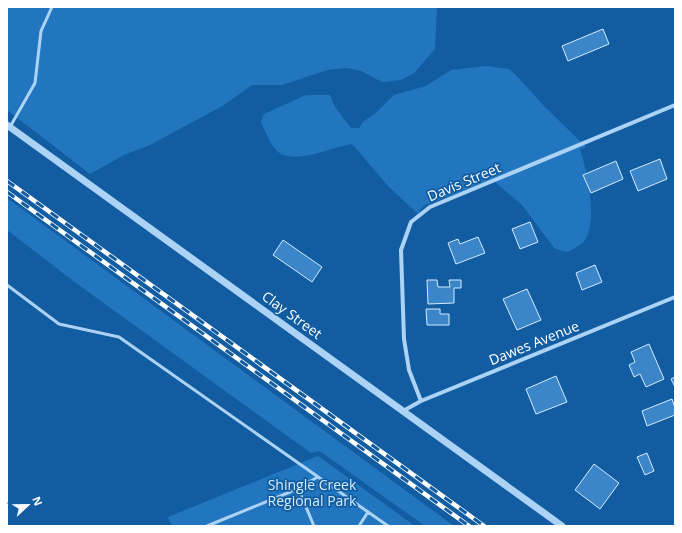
<svg xmlns="http://www.w3.org/2000/svg" width="682" height="533" font-family="'Open Sans',sans-serif">
<style>
.green{fill:#2176bf}
.building{fill:#3b86c8;stroke:#d5ebfe}
.lines{fill:none;stroke-linecap:round;stroke-linejoin:round}
.service{stroke:#acd3f5;stroke-width:3}
.minor{stroke:#acd3f5;stroke-width:4}
.tertiary{stroke:#acd3f5;stroke-width:7}
.rail-casing{stroke:#fff;stroke-width:4.5}
.rail{stroke:#125da2;stroke-width:3;stroke-dasharray:9;stroke-linecap:butt}
.labels{text-anchor:middle;stroke-width:3.5;stroke-linejoin:round;paint-order:stroke}
.street-label{font-size:14px;fill:#fff;stroke:#125da2}
.park-label{font-size:14px;fill:#d5ebfe;stroke:#125da2}
</style>
<rect width="100%" height="100%" fill="#125da2"/>
<path class="green" d="M 7,7 L 437,7 L 435,49 L 414,73 L 401,80 L 382,82 L 361,71 L 347,68 L 327,70 L 282,85 L 252,85 L 224,105 L 150,145 L 124,155 L 90,174 L 7,110 Z
M 486,66 L 509,69 L 515,74 L 544,106 L 586,147 L 580,149 C 587,170 598,221 585,240 C 582,245 573,249 568,252 L 555,249 L 522,205 L 493,180 L 423,206 L 418,214 L 389,187 L 352,144 C 331,147 294,166 277,151 C 270,145 265,130 261,122 L 264,114 L 306,95 L 330,95 L 335,107 L 351,128 L 359,128 L 363,122 L 377,112 L 394,95 L 426,86 L 451,70 Z
M 7,198 L 454,526 L 425,526 L 321,452 L 318,451 L 311,453 L 76,283 L 7,230 Z
M 318,456 L 415,526 L 172,526 L 168,517 Z"/>
<path class="building" d="M 603,29 L 609,44 L 568,61 L 562,46 Z
M 660,159 L 667,179 L 638,191 L 630,171 Z
M 616,161 L 623,179 L 591,193 L 583,175 Z
M 530,222 L 538,242 L 520,249 L 512,229 Z
M 478,237 L 485,253 L 456,264 L 448,243 L 458,239 L 460,244 Z
M 283,240 L 322,267 L 312,282 L 273,255 Z
M 595,265 L 602,282 L 582,290 L 576,273 Z
M 427,280 L 437,280 L 438,287 L 450,287 L 449,280 L 461,280 L 461,288 L 454,288 L 454,303 L 428,304 Z
M 527,289 L 541,320 L 517,330 L 503,299 Z
M 426,309 L 440,309 L 440,314 L 449,314 L 449,325 L 427,325 Z
M 649,344 L 664,379 L 646,387 L 640,374 L 634,377 L 629,365 L 635,362 L 631,352 Z
M 556,376 L 567,402 L 536,414 L 526,389 Z
M 675,377 L 675,387 L 671,379 Z
M 672,399 L 675,408 L 675,415 L 647,426 L 642,411 Z
M 647,453 L 654,471 L 645,475 L 637,457 Z
M 594,464 L 619,483 L 600,509 L 575,490 Z"/>
<g class="lines">
<path class="service" d="M 10,127 L 35,83 L 41,31 L 52,7
M 7,285 L 59,324 L 119,337 L 388,526
M 298,488 L 314,526
M 207,526 L 290,492 L 318,477
M 359,526 L 368,512"/>
<path class="minor" d="M 421,401 L 409,370 L 404,339 L 401,250 L 411,222 L 430,207 L 675,105
M 403,411 L 421,401 L 675,297"/>
<path class="tertiary" d="M 7,125 L 562,526"/>
<g class="rail-casing">
<path id="rail" d="M 7,181 L 484,526
M 7,192 L 469,526"/>
</g>
<use href="#rail" class="rail"/>
</g>
<g class="labels">
<g class="street-label">
<text transform="translate(464 182) rotate(-23)" y="5">Davis Street</text>
<text transform="translate(292 315) rotate(36)" y="5">Clay Street</text>
<text transform="translate(534 343) rotate(-22)" y="5">Dawes Avenue</text>
</g>
<g class="park-label">
<text x="312" y="490">Shingle Creek<tspan x="312" dy="16">Regional Park</tspan></text>
</g>
</g>
<rect width="682" height="533" fill="none" stroke="#ffffff" stroke-width="16"/>
<g transform="translate(28 505) rotate(68)" stroke="#125da2" stroke-width="3" paint-order="stroke">
<path d="M0-3L7 15L0 10L-7 15Z" fill="#ffffff"/>
<text y="-6" font-size="11" font-weight="bold" text-anchor="middle" fill="#ffffff">N</text>
</g>
</svg>
